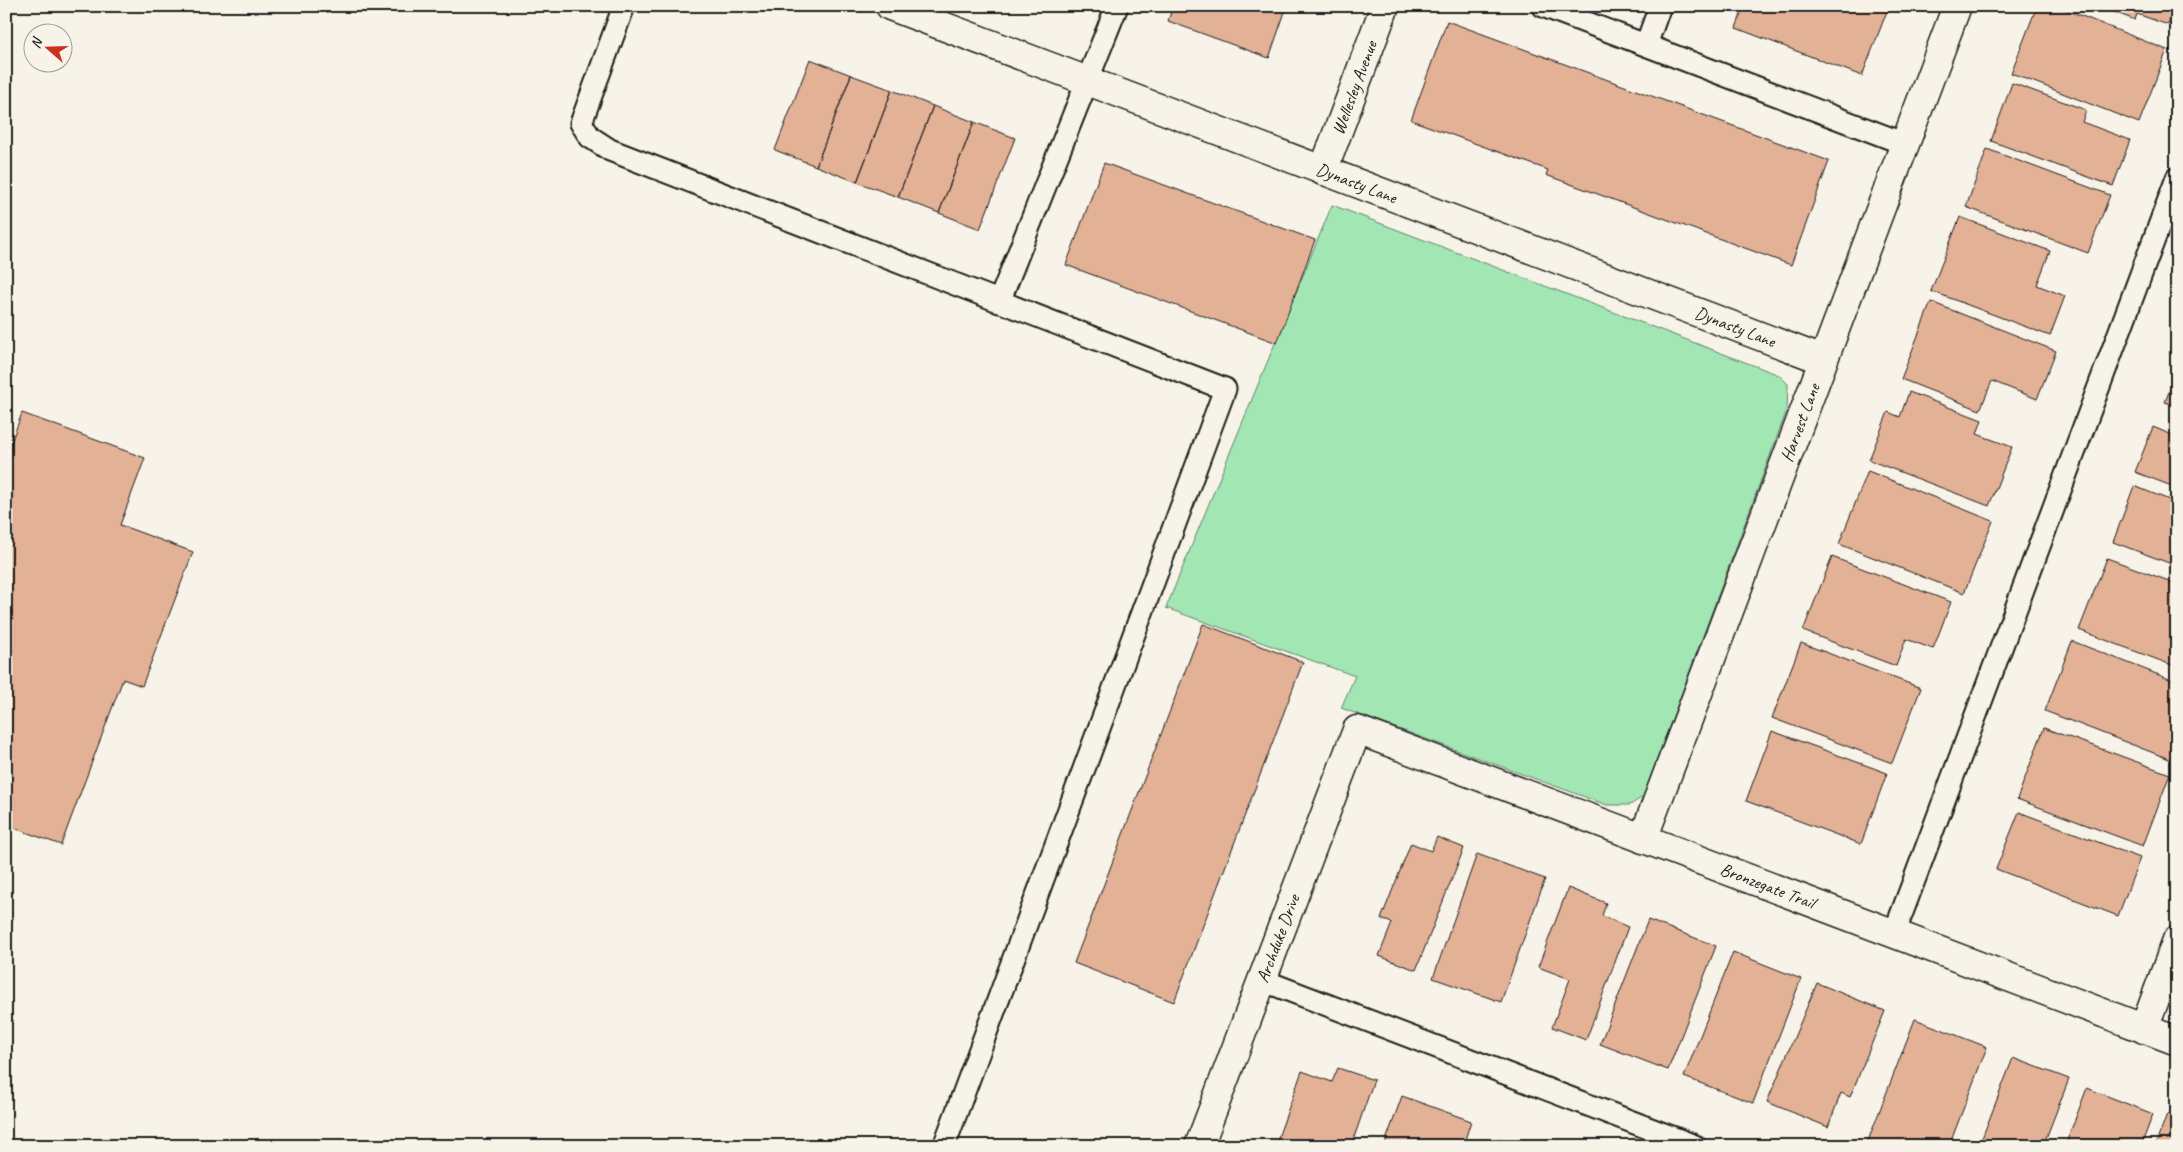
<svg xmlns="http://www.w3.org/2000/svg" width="2183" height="1152" font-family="Caveat,sans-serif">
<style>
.green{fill:#a2e7b3;stroke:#5f8268}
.building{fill:#e3b195;stroke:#1c1c1c}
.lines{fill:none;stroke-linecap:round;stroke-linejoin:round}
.service-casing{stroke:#1c1c1c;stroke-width:25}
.minor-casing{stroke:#1c1c1c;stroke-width:31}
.service{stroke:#f7f3e8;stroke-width:21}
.minor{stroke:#f7f3e8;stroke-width:28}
.labels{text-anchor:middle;stroke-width:4.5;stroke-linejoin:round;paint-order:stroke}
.street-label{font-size:18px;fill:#1c1c1c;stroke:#f7f3e8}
</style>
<rect width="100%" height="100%" fill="#f7f3e8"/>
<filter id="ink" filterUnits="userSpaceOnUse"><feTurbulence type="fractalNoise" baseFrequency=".02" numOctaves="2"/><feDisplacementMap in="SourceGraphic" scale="10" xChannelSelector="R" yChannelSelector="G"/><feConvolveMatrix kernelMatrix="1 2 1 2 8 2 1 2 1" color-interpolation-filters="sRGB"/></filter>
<g filter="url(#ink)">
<path class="green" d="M 1332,205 L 1779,375 L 1788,384 L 1787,410 L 1643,797 L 1630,805 L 1607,805 L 1341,708 L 1355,676 L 1166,608 Z"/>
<path class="building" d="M 1173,6 L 1287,6 L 1269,58 L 1168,21 Z
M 1744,6 L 1889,6 L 1862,76 L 1736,28 Z
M 2037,6 L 2057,6 L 2167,50 L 2139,123 L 2011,73 Z
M 2098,6 L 2175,6 L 2168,25 L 2137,14 L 2135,20 Z
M 1447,21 L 1829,161 L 1791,265 L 1546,175 L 1548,170 L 1411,120 Z
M 810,59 L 851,75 L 816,166 L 775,150 Z
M 851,75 L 892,90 L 857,182 L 816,166 Z
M 2012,83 L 2086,110 L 2082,122 L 2130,140 L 2113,186 L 1991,141 Z
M 892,90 L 933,106 L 898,197 L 857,182 Z
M 933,106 L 974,122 L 939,213 L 898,197 Z
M 974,122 L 1015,138 L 980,229 L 939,213 Z
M 1987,149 L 2110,195 L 2088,253 L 1966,207 Z
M 1104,163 L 1315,240 L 1277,343 L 1066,265 Z
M 1960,217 L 2050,251 L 2037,285 L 2065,296 L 2050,336 L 1931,291 Z
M 1931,302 L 2056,351 L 2037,399 L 1992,381 L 1980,410 L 1901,379 Z
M 2177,371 L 2177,406 L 2165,402 Z
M 1909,392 L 1982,420 L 1977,434 L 2012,447 L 1989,506 L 1869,460 L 1888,412 L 1900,417 Z
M 22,413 L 145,458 L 120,525 L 193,552 L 142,686 L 123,679 L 61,845 L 6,825 L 6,456 Z
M 2153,427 L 2177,437 L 2177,488 L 2135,472 Z
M 1868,471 L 1993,521 L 1964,593 L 1839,544 Z
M 2134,486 L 2177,503 L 2177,566 L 2113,542 Z
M 1832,557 L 1951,602 L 1933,649 L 1906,639 L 1896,666 L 1803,631 Z
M 2107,558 L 2177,584 L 2177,667 L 2079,630 Z
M 1203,624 L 1303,662 L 1174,1002 L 1074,963 Z
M 2072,641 L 2177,682 L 2177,762 L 2045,711 Z
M 1801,643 L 1921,688 L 1892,763 L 1772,718 Z
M 2044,728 L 2170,774 L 2143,846 L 2017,799 Z
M 1772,731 L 1887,773 L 1861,844 L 1746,801 Z
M 2019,812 L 2140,858 L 2118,916 L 1996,869 Z
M 1437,837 L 1464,848 L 1416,970 L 1379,956 L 1392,923 L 1381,919 L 1411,843 L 1431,851 Z
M 1477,854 L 1545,879 L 1501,1002 L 1433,978 Z
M 1568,888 L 1606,903 L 1602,916 L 1628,927 L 1586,1040 L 1552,1027 L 1570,979 L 1538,967 Z
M 1648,920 L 1716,946 L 1668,1070 L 1600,1044 Z
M 1733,952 L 1801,979 L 1753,1103 L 1684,1077 Z
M 1817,983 L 1885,1011 L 1850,1097 L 1841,1093 L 1828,1127 L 1767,1102 Z
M 1915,1019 L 1987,1047 L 1949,1146 L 1866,1146 Z
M 2013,1058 L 2069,1079 L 2043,1146 L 1979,1146 Z
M 1338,1068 L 1374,1080 L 1351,1146 L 1275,1146 L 1302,1071 L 1332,1082 Z
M 2087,1088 L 2153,1114 L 2141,1146 L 2065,1146 Z
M 1402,1096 L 1471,1121 L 1463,1146 L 1384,1146 Z
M 2167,1114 L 2177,1118 L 2177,1146 L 2155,1146 Z
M 1498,1138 L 1518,1146 L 1495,1146 Z"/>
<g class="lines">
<g class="service-casing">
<path id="service" d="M 624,6 L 581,123 L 590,137 L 610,150 L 1225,389 L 944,1146
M 1543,6 L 1905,144
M 1646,45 L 1660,6
M 999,302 L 1117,6
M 1894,934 L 2177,178
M 1262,980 L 1695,1146"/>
</g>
<g class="minor-casing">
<g id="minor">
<path id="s1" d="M 890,6 L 1823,360"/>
<path id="s2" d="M 1323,171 L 1385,6"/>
<path id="s3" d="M 1643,839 L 1957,6"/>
<path d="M 2144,1029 L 2177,940"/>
<path id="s4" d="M 1199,1146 L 1357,730 L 2177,1041"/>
</g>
</g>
<use href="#service" class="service"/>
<use href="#minor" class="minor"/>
</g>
</g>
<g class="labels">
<g class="street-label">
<text dy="6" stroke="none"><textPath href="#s2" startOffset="89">Wellesley Avenue</textPath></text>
<text dy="6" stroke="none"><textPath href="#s1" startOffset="499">Dynasty Lane</textPath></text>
<text dy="6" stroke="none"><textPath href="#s1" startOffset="904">Dynasty Lane</textPath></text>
<text dy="6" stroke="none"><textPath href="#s3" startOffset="445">Harvest Lane</textPath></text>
<text dy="6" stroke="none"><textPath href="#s4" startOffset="884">Bronzegate Trail</textPath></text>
<text dy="6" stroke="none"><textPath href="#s4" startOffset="222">Archduke Drive</textPath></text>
</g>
</g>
<rect width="2183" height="1152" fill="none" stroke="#f7f3e8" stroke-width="25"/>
<rect x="12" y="12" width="2158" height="1127" fill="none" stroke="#1c1c1c" stroke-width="2" filter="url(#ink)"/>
<g transform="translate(48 48) rotate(290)"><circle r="24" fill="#f7f3e8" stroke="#9f9d96"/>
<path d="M0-4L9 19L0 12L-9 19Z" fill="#c8321e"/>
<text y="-8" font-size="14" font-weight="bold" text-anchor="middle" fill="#1c1c1c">N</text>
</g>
</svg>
